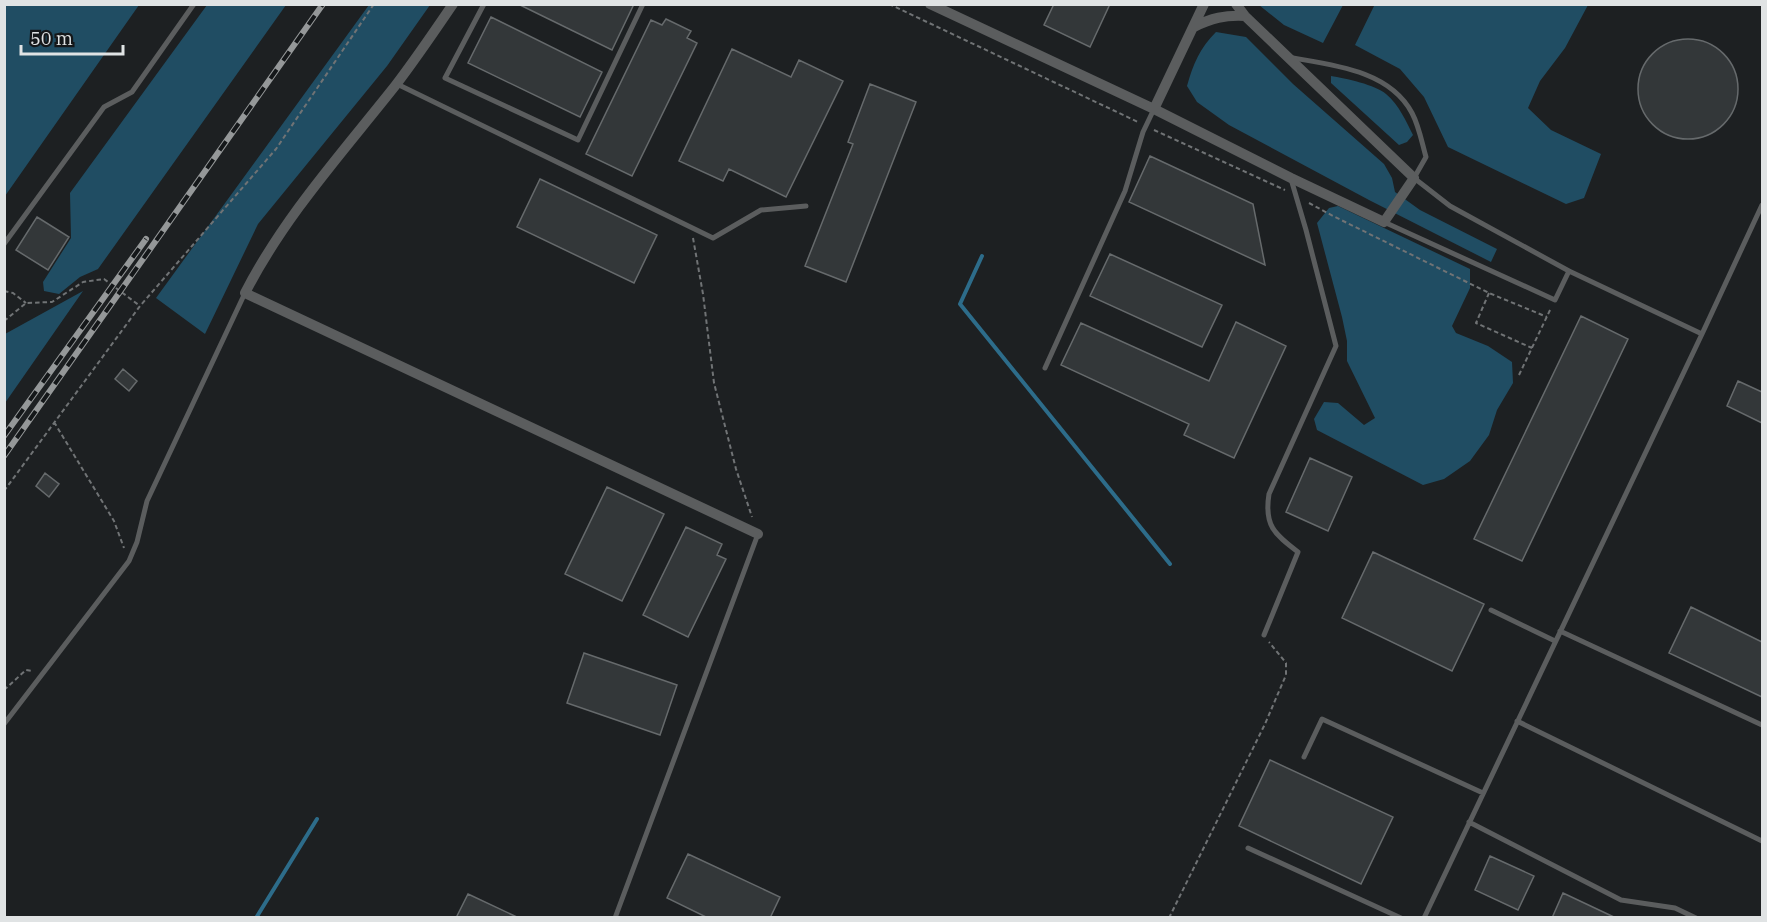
<svg xmlns="http://www.w3.org/2000/svg" width="1767" height="922" font-family="'IBM Plex Serif',serif">
<style>
.green{fill:#204d63}
.lines{fill:none;stroke-linecap:round;stroke-linejoin:round}
.stream{stroke:#2d6c8a;stroke-width:4}
.building{fill:#333739;stroke:#666a6c;stroke-width:1.5}
.path{stroke:#707375;stroke-width:2;stroke-dasharray:4.5 3;stroke-linecap:butt}
.lane{stroke:#5b5d5e;stroke-width:5}
.street{stroke:#5b5d5e;stroke-width:10}
.rail-casing{stroke:#959899;stroke-width:6}
.rail{stroke:#141719;stroke-width:4;stroke-dasharray:11;stroke-linecap:butt}
</style>
<rect width="100%" height="100%" fill="#1d2022"/>
<path class="green" d="M 1375,4 L 1588,5 L 1565,48 L 1540,81 L 1528,108 L 1551,130 L 1601,154 L 1584,198 L 1566,204 L 1448,147 L 1424,97 L 1400,69 L 1355,45 Z
M 4,5 L 139,5 L 5,196 L 4,196 Z
M 207,5 L 286,5 L 98,269 L 80,277 L 59,294 L 44,291 L 43,282 L 71,238 L 70,193 Z
M 369,5 L 430,5 L 387,66 L 258,224 L 205,334 L 156,298 Z
M 1259,5 L 1343,5 L 1323,43 L 1284,25 Z
M 1216,32 L 1246,37 L 1293,84 L 1384,164 L 1392,178 L 1395,192 L 1420,210 L 1497,249 L 1491,262 L 1369,200 L 1229,125 L 1197,102 L 1187,86 C 1193,64 1200,48 1216,32 Z
M 1331,76 C 1345,78 1376,85 1386,94 C 1399,105 1406,121 1413,135 L 1407,142 L 1399,145 L 1331,83 Z
M 1338,206 L 1470,269 L 1470,288 L 1452,326 L 1456,333 L 1488,346 L 1512,362 L 1513,383 L 1497,410 L 1489,435 L 1470,461 L 1444,479 L 1423,485 L 1317,430 L 1314,419 L 1324,402 L 1338,403 L 1364,425 L 1375,418 L 1347,361 L 1347,341 L 1342,317 L 1317,223 L 1329,208 Z
M 83,291 L 5,403 L 5,334 Z"/>
<g class="lines">
<path class="stream" d="M 982,256 L 960,304 L 1170,564
M 256,918 L 317,819"/>
</g>
<path class="building" d="M 518,4 L 634,4 L 612,50 Z
M 1054,4 L 1110,4 L 1090,47 L 1044,25 Z
M 491,17 L 602,72 L 580,117 L 468,63 Z
M 666,19 L 691,31 L 687,38 L 697,43 L 632,176 L 586,154 L 651,20 L 662,25 Z
M1638 89a50 50 0 1 1 100 0a50 50 0 1 1-100 0Z
M 732,49 L 791,77 L 799,60 L 843,81 L 786,197 L 729,169 L 723,181 L 679,161 Z
M 870,84 L 916,102 L 846,282 L 805,266 L 853,144 L 848,142 Z
M 1150,156 L 1253,204 L 1265,265 L 1129,202 Z
M 540,179 L 657,235 L 634,283 L 517,227 Z
M 37,217 L 69,237 L 48,270 L 16,250 Z
M 1110,254 L 1222,305 L 1202,347 L 1090,296 Z
M 1581,316 L 1628,339 L 1522,561 L 1474,539 Z
M 1236,322 L 1286,346 L 1234,458 L 1184,435 L 1189,424 L 1061,365 L 1081,323 L 1209,381 Z
M 123,369 L 137,381 L 129,391 L 115,379 Z
M 1738,381 L 1762,392 L 1762,423 L 1727,406 Z
M 1310,458 L 1352,477 L 1328,531 L 1286,512 Z
M 45,473 L 59,484 L 49,497 L 36,486 Z
M 607,487 L 664,514 L 622,601 L 565,574 Z
M 686,527 L 722,544 L 717,555 L 726,559 L 688,637 L 643,615 Z
M 1373,552 L 1484,604 L 1452,671 L 1342,618 Z
M 1691,607 L 1762,642 L 1762,697 L 1669,653 Z
M 584,653 L 677,685 L 660,735 L 567,703 Z
M 1270,760 L 1393,817 L 1361,884 L 1239,826 Z
M 688,854 L 780,897 L 770,918 L 708,918 L 667,898 Z
M 1490,856 L 1534,876 L 1518,910 L 1475,890 Z
M 1563,893 L 1616,918 L 1552,918 Z
M 468,894 L 519,918 L 456,918 Z"/>
<g class="lines">
<path class="path" d="M 889,4 L 1138,122
M 1154,130 L 1285,190
M 1309,203 L 1333,216 L 1489,293 L 1547,317
M 693,238 L 703,294 L 714,383 L 736,469 L 752,517
M 4,291 L 13,293 L 26,303
M 1489,293 L 1476,323 L 1532,348
M 4,321 L 26,303 L 52,302 L 83,282 L 104,279 L 140,306
M 1519,375 L 1551,308
M 54,422 L 114,521 L 124,548
M 4,491 L 140,306 L 276,149 L 374,4
M 4,690 L 26,670 L 33,671
M 1169,918 L 1265,724 L 1286,675 L 1286,663 L 1269,642"/>
<path class="lane" d="M 484,4 L 445,78 L 578,140 L 643,4
M 1293,58 C 1334,65 1390,71 1412,113 C 1419,126 1422,143 1426,157 L 1414,178 L 1450,206 L 1569,271 L 1555,300 L 1384,222
M 397,84 L 713,238 L 761,210 L 806,206
M 4,244 L 104,107 L 132,92 L 194,4
M 1569,271 L 1702,334 L 1762,205
M 1045,368 L 1125,191 L 1143,132 L 1154,109
M 1491,610 L 1555,641
M 1560,631 L 1762,725
M 1264,635 L 1298,552 C 1274,534 1264,525 1269,494 L 1336,346 L 1306,230 L 1291,179
M 1517,721 L 1762,841
M 4,724 L 129,561 L 137,542 L 147,501 L 245,293
M 1304,757 L 1322,719 L 1483,793
M 1469,822 L 1621,900 L 1675,908 L 1696,918
M 1248,848 L 1401,918
M 615,918 L 758,534
M 1424,918 L 1702,334"/>
<path class="street" d="M 453,4 C 434,32 415,60 395,86 C 342,153 284,217 245,293 L 758,534
M 930,4 L 1154,109 L 1291,178 L 1384,222 L 1414,178 L 1245,16 L 1236,4
M 1194,27 C 1211,18 1225,15 1245,16
M 1154,109 L 1204,4"/>
<g class="rail-casing">
<path id="rail" d="M 4,436 L 146,239
M 4,456 L 323,4"/>
</g>
<use href="#rail" class="rail"/>
</g>
<rect width="1767" height="922" fill="none" stroke="#e0e3e4" stroke-width="12"/>
<path d="M21 45v9h102v-9" fill="none" stroke="#e0e3e4" stroke-width="3"/>
<text x="30" y="45" font-size="18" fill="#e0e3e4" stroke="#141719" stroke-width="4.5" paint-order="stroke">50 m</text>
</svg>
